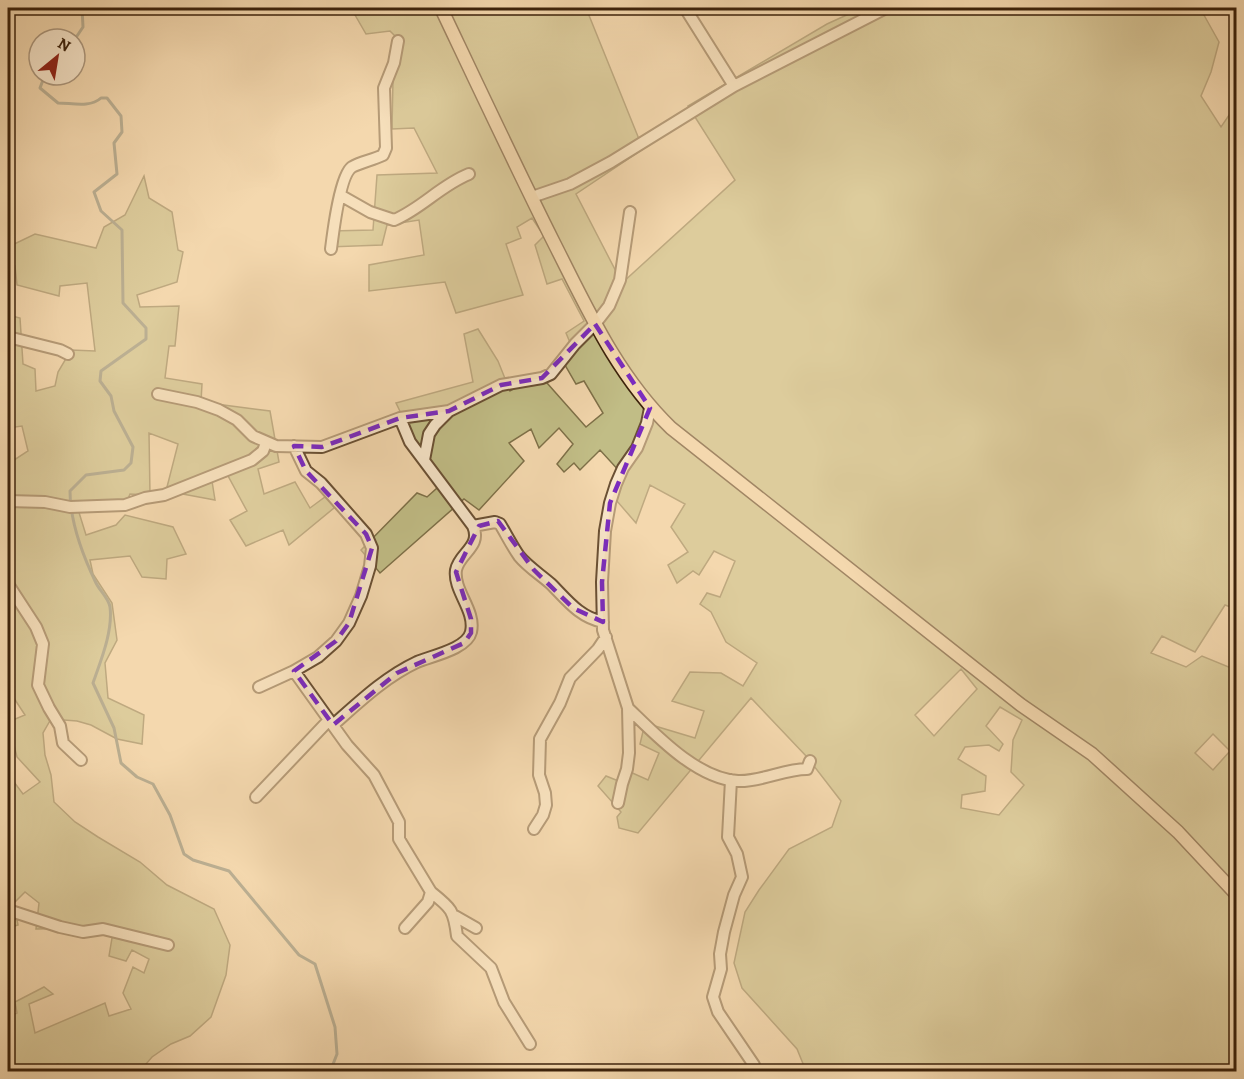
<svg xmlns="http://www.w3.org/2000/svg" width="1244" height="1079" font-family="Alegreya,serif">
<style>
.green{fill:#c1bd86;stroke:#7e7048;stroke-width:1.5;fill-rule:evenodd}
.lines{fill:none;stroke-linecap:round;stroke-linejoin:round}
.stream{stroke:#777c6f;stroke-width:3}
.minor-casing{stroke:#6a5034;stroke-width:14}
.major-casing{stroke:#3c220b;stroke-width:15}
.minor{stroke:#f8e6ca;stroke-width:10}
.major{stroke:#f4d8ae;stroke-width:12}
.marked{fill:none;stroke:#7b2cbf;stroke-width:4.5;stroke-dasharray:12 8;stroke-linejoin:round}
</style>
<rect width="100%" height="100%" fill="#f4d8ae"/>
<filter id="stains"><feTurbulence type="fractalNoise" baseFrequency=".00333" numOctaves="4"/><feColorMatrix values="0 0 0 0 .2 0 0 0 0 .09 0 0 0 0 .02 0 0 0 .5 -.17"/></filter>
<radialGradient id="worn" r=".72"><stop offset=".6" stop-color="#630" stop-opacity="0"/><stop offset="1" stop-color="#630" stop-opacity=".3"/></radialGradient>
<path class="green" d="M 351,8 L 586,8 L 643,149 L 576,194 L 622,283 L 735,180 L 688,106 L 827,24 L 862,8 L 1200,8 L 1219,42 L 1211,72 L 1201,96 L 1221,127 L 1236,105 L 1236,609 L 1225,605 L 1195,652 L 1162,636 L 1151,653 L 1186,667 L 1202,656 L 1236,670 L 1236,1071 L 806,1071 L 797,1049 L 742,988 L 734,963 L 745,912 L 759,890 L 789,849 L 832,827 L 841,801 L 807,757 L 751,698 L 638,833 L 619,828 L 617,817 L 621,812 L 598,786 L 606,776 L 621,782 L 628,771 L 648,780 L 659,753 L 640,744 L 645,723 L 695,738 L 704,711 L 672,701 L 690,672 L 721,673 L 743,686 L 757,663 L 726,642 L 711,612 L 700,604 L 707,593 L 720,597 L 735,561 L 714,551 L 699,575 L 693,571 L 677,583 L 668,565 L 688,552 L 671,527 L 685,504 L 650,485 L 636,523 L 610,493 L 622,474 L 600,450 L 580,470 L 574,463 L 564,472 L 557,464 L 573,444 L 559,428 L 539,448 L 531,429 L 509,443 L 524,461 L 479,510 L 464,499 L 380,573 L 361,550 L 417,493 L 427,497 L 437,488 L 396,403 L 473,382 L 464,334 L 478,329 L 498,361 L 510,391 L 539,374 L 586,427 L 603,413 L 584,381 L 576,384 L 561,358 L 574,352 L 566,333 L 584,321 L 562,279 L 547,284 L 535,245 L 544,236 L 532,218 L 517,227 L 521,238 L 506,244 L 523,295 L 456,313 L 445,282 L 369,291 L 369,265 L 424,255 L 419,220 L 387,225 L 382,245 L 328,247 L 330,231 L 373,230 L 377,175 L 437,173 L 414,128 L 392,129 L 393,79 L 402,43 L 390,31 L 366,34 ZM 961,669 L 977,689 L 934,736 L 915,715 ZM 1000,707 L 1022,720 L 1013,740 L 1011,772 L 1024,785 L 999,815 L 961,808 L 962,795 L 985,791 L 986,776 L 958,759 L 965,747 L 989,745 L 999,751 L 1003,744 L 986,726 ZM 1213,734 L 1230,751 L 1213,770 L 1195,753 Z
M 144,176 L 149,198 L 172,212 L 178,250 L 183,252 L 177,282 L 137,295 L 140,307 L 179,306 L 175,346 L 169,346 L 165,378 L 202,384 L 201,402 L 270,411 L 279,462 L 258,469 L 264,494 L 295,482 L 310,508 L 329,494 L 334,508 L 289,545 L 283,530 L 246,546 L 230,520 L 247,511 L 228,476 L 212,481 L 215,500 L 166,491 L 178,444 L 149,433 L 150,495 L 130,494 L 128,499 L 77,506 L 86,535 L 116,525 L 125,515 L 173,527 L 186,554 L 167,559 L 166,579 L 142,577 L 130,556 L 90,560 L 93,574 L 112,603 L 117,640 L 105,663 L 108,698 L 144,715 L 142,744 L 117,739 L 91,725 L 77,721 L 51,719 L 43,733 L 45,755 L 51,775 L 54,802 L 75,822 L 98,837 L 140,862 L 167,885 L 214,909 L 230,945 L 226,975 L 211,1017 L 190,1036 L 171,1044 L 152,1057 L 140,1071 L 63,1071 L 58,1064 L 40,1071 L 17,1071 L 8,1056 L 8,1017 L 17,1013 L 15,1002 L 44,987 L 53,994 L 29,1004 L 35,1033 L 105,1003 L 109,1016 L 131,1009 L 123,993 L 133,967 L 144,973 L 149,959 L 132,950 L 126,961 L 109,956 L 113,932 L 89,928 L 36,929 L 39,903 L 25,892 L 14,903 L 18,925 L 8,928 L 8,774 L 23,794 L 40,782 L 17,757 L 8,722 L 25,715 L 8,689 L 8,533 L 10,532 L 14,515 L 8,509 L 8,464 L 28,451 L 22,426 L 8,428 L 8,343 L 12,316 L 20,318 L 23,364 L 35,369 L 36,391 L 55,386 L 58,372 L 71,350 L 95,351 L 87,283 L 60,286 L 59,296 L 17,285 L 15,266 L 8,266 L 8,247 L 35,234 L 96,248 L 104,227 L 125,215 Z"/>
<g class="lines">
<path class="stream" d="M 75,39 L 83,27 L 82,8
M 49,75 L 43,80 L 40,88 L 58,103 C 72,103 90,108 101,98 L 107,98 L 121,116 L 122,132 L 114,143 L 117,174 L 94,192 L 101,211 L 122,230 L 123,303 L 146,328 L 146,339 L 101,371 L 100,381 L 111,396 L 114,411 L 133,447 L 131,463 L 124,470 L 86,475 L 70,491 C 70,521 83,556 96,583 C 100,591 109,599 110,607 C 113,631 101,660 93,683 L 114,728 L 121,763 L 137,777 L 153,784 L 170,815 L 184,854 L 193,860 L 229,871 L 299,955 L 315,964 L 335,1027 L 337,1054 L 330,1072"/>
<g class="minor-casing">
<path id="minor" d="M 685,8 L 734,86
M 340,195 L 370,212 L 394,220 C 421,209 441,185 469,174
M 532,197 L 570,184 L 611,162 L 734,86 L 886,8
M 331,249 C 333,233 340,175 352,167 C 361,162 373,160 383,155 L 386,148 L 384,88 L 394,63 L 398,41
M 8,337 L 60,350 L 68,354
M 158,394 L 197,402 L 219,410 L 237,420 L 253,436 L 276,446 L 322,447 L 400,418 L 449,411
M 400,418 L 410,442 L 473,526 L 495,522 L 500,524 C 506,534 512,546 519,556 C 528,567 541,575 551,584 C 567,600 579,617 603,622
M 424,460 L 429,434 L 435,425 L 449,411 L 501,385 L 542,378 L 551,374 L 575,344 L 595,324 L 609,306 L 620,280 L 630,212
M 8,501 L 45,502 L 70,507 L 125,505 L 145,498 L 164,495 L 252,460 L 263,451 L 266,443
M 8,584 L 36,627 L 43,644 L 38,685 L 49,708 L 60,726 L 63,743 L 81,760
M 294,671 L 347,745 L 374,775 L 399,822 L 399,839 L 431,892 L 428,902 L 405,928
M 259,687 L 294,671 L 318,657 L 336,641 L 349,623 L 361,596 L 370,566 L 372,548 L 366,534 L 321,483 L 306,471 L 294,446
M 628,708 C 656,735 697,779 738,781 C 761,782 784,769 807,769 L 810,761
M 333,725 C 359,702 385,677 417,662 C 431,656 467,649 471,632 C 476,610 453,591 456,570 C 459,553 482,547 473,526
M 731,780 L 728,837 L 737,854 L 742,877 L 734,895 L 724,932 L 720,954 L 721,969 L 713,997 L 718,1012 L 754,1065 L 755,1072
M 256,797 L 329,720
M 618,803 L 622,784 L 627,769 L 629,753 L 628,708 L 603,630 L 602,582 L 605,531 L 610,503 L 616,484 L 623,468 L 637,448 L 647,423 L 650,408
M 534,829 L 543,815 L 546,805 L 545,793 L 539,775 L 540,739 L 560,703 L 570,678 L 598,649 L 606,637
M 431,892 C 451,908 454,910 457,936 L 491,968 L 504,1002 L 530,1044
M 8,910 L 60,927 L 83,932 L 103,929 L 168,945
M 455,916 L 476,928"/>
</g>
<g class="major-casing">
<path id="major" d="M 441,8 C 478,86 515,165 554,243 C 587,308 617,376 671,428 L 1021,705 L 1092,754 L 1178,832 L 1236,894"/>
</g>
<use href="#minor" class="minor"/>
<use href="#major" class="major"/>
</g>
<path d="M0 0H1244V1079H0ZM 595,324 L 650,408 L 610,503 L 602,582 L 603,622 L 573,608 L 534,570 L 498,521 L 479,526 L 456,572 L 471,619 L 471,633 L 464,643 L 397,673 L 333,725 L 294,671 L 336,641 L 349,623 L 372,548 L 366,534 L 306,471 L 294,446 L 322,447 L 400,418 L 449,411 L 501,385 L 542,378 Z" fill="#f4d8ae" fill-opacity=".55" fill-rule="evenodd"/>
<path class="marked" d="M 595,324 L 650,408 L 610,503 L 602,582 L 603,622 L 573,608 L 534,570 L 498,521 L 479,526 L 456,572 L 471,619 L 471,633 L 464,643 L 397,673 L 333,725 L 294,671 L 336,641 L 349,623 L 372,548 L 366,534 L 306,471 L 294,446 L 322,447 L 400,418 L 449,411 L 501,385 L 542,378 Z"/>
<rect width="1244" height="1079" fill="none" stroke="#f4d8ae" stroke-width="30"/>
<rect x="9" y="9" width="1226" height="1061" fill="none" stroke="#3c220b" stroke-width="3"/>
<rect x="15" y="15" width="1214" height="1049" fill="none" stroke="#3c220b" stroke-width="1.5"/>
<g transform="translate(57 57) rotate(30)"><circle r="28" fill="#f8e6ca" stroke="#ad987e" stroke-width="1.5"/>
<path d="M0-4.5L10 22L0 15L-10 22Z" fill="#8f2418"/>
<text y="-9" font-size="16" font-weight="bold" text-anchor="middle" fill="#3c220b">N</text>
</g>
<rect width="100%" height="100%" filter="url(#stains)"/>
<rect width="100%" height="100%" fill="url(#worn)"/>
</svg>
